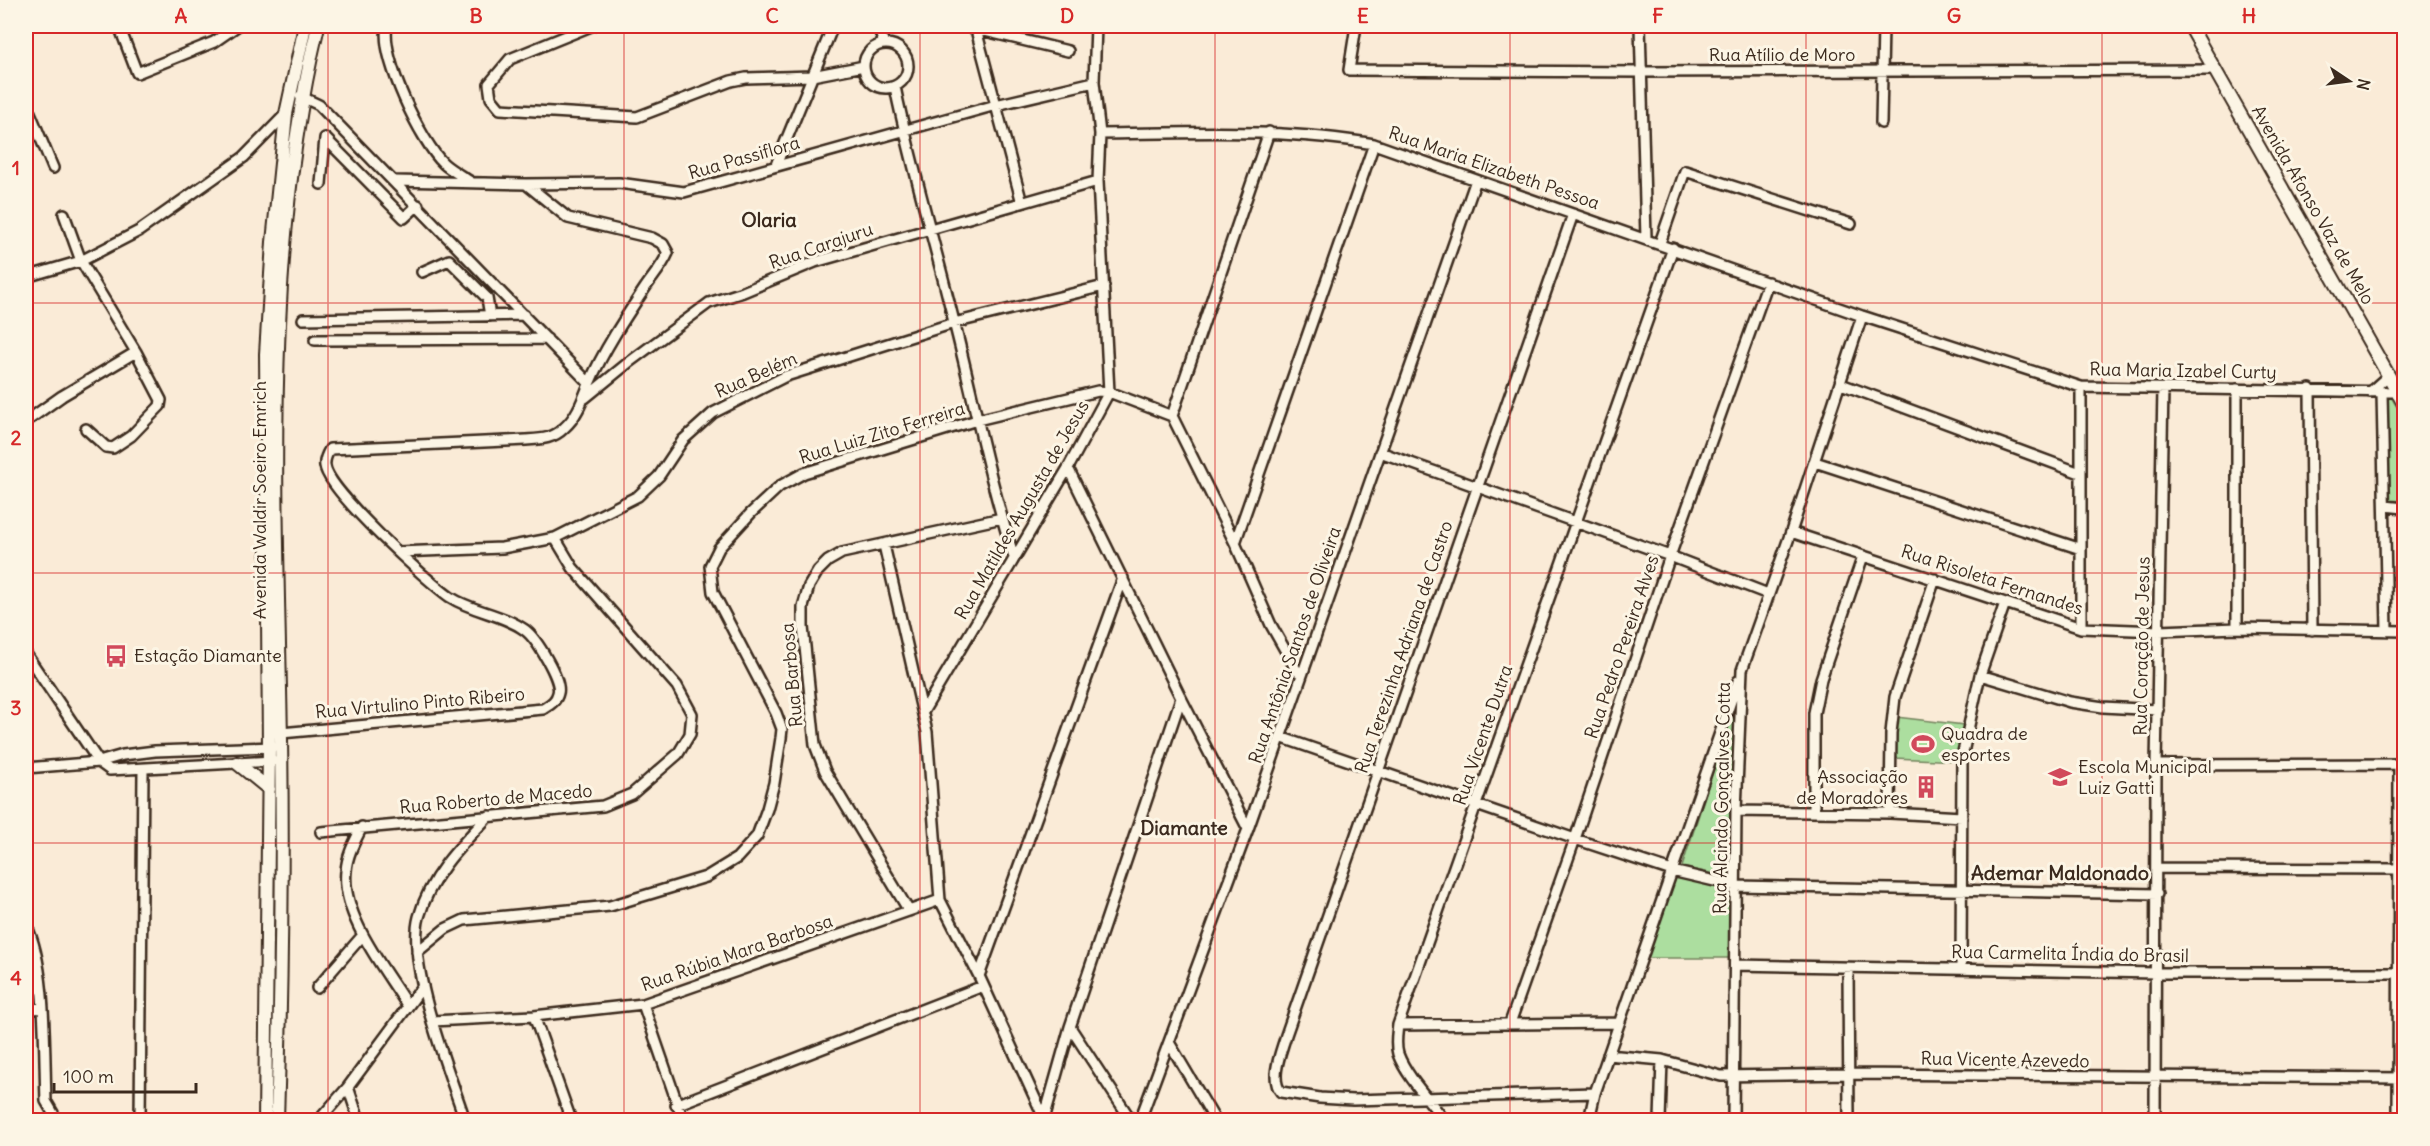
<svg xmlns="http://www.w3.org/2000/svg" width="2430" height="1146" font-family="Delius,sans-serif">
<style>
.green{fill:#acde9f;stroke:#74845e;stroke-width:1.5}
.lines{fill:none;stroke-linecap:round;stroke-linejoin:round}
.minor-casing{stroke:#3b2a1e;stroke-width:14}
.major-casing{stroke:#3b2a1e;stroke-width:16}
.minor{stroke:#fcf5e5;stroke-width:9}
.major{stroke:#fcf5e5;stroke-width:12}
.grid{fill:none;stroke:#d62828;stroke-width:1.5;stroke-opacity:0.55}
.labels{text-anchor:middle;stroke-width:6;stroke-linejoin:round;paint-order:stroke}
.street-label{font-size:18px;fill:#3b2a1e;stroke:#fcf5e5}
.poi-label{font-size:18px;fill:#3b2a1e;stroke:#fcf5e5;text-anchor:start}
.neighbourhood-label{font-size:20px;font-weight:bold;fill:#3b2a1e;stroke:#fcf5e5}
.neatline{fill:none;stroke:#d62828;stroke-width:2}
.grid-label{font-size:20px;text-anchor:middle;font-weight:bold;fill:#d62828}
</style>
<rect width="100%" height="100%" fill="#faebd7"/>
<filter id="ink" filterUnits="userSpaceOnUse"><feTurbulence type="fractalNoise" baseFrequency=".0167" numOctaves="2"/><feDisplacementMap in="SourceGraphic" scale="12" xChannelSelector="R" yChannelSelector="G"/><feConvolveMatrix kernelMatrix="1 2 1 2 8 2 1 2 1" color-interpolation-filters="sRGB"/></filter>
<g filter="url(#ink)">
<path class="green" d="M 2387,390 L 2404,419 L 2404,501 L 2388,500 Z
M 1735,703 L 1729,877 L 1682,867 Z
M 1896,717 L 1964,725 L 1958,761 L 1894,758 Z
M 1674,876 L 1732,889 L 1732,958 L 1646,958 Z"/>
<g class="lines">
<g class="minor-casing">
<path id="minor" d="M 119,26 L 137,73 L 214,42 L 237,26
M 387,26 C 380,57 421,142 444,164 C 452,171 462,176 471,182
M 591,26 L 510,59 L 489,84 L 491,98 L 500,109 L 637,117 L 731,81 L 746,78 L 812,76 L 864,66
M 878,26 L 884,44
M 964,26 L 1068,51
M 975,26 L 1022,203
M 1356,26 L 1349,70 L 1641,72 L 2216,70
M 1640,26 L 1646,238
M864 66a22 22 0 1 1 44 0a22 22 0 1 1-44 0Z
M 895,87 C 911,166 935,243 954,322 C 974,400 989,480 1014,557
M 300,96 L 319,105 L 589,383
M 26,103 L 53,168
M 1881,123 L 1883,26
M 1100,134 C 1192,133 1284,128 1374,144 L 1862,316 L 2081,387 L 2398,392
M 776,165 L 833,26
M 395,181 L 526,184 L 619,183 L 684,192 L 996,105 L 1094,82
M 321,184 L 325,138 L 404,218 L 418,205
M 64,214 L 81,261 L 136,352 L 161,400 L 160,406 L 131,436 L 113,448 L 106,447 L 86,429
M 1573,214 L 1286,1035 C 1282,1050 1269,1078 1281,1092 L 1320,1098 L 1353,1100 L 1595,1093
M 1660,243 L 1685,171 L 1851,224
M 422,272 L 449,260 L 487,298 L 490,316
M 26,277 L 81,261 L 139,231 L 244,157 L 286,114
M 303,319 L 524,315
M 315,340 L 547,339
M 1841,384 L 2080,473
M 2081,387 L 2081,628
M 2310,389 L 2312,630
M 2370,392 L 2389,375
M 2382,393 L 2387,631
M 585,398 L 628,363 L 709,303 L 743,292 L 815,262 L 1098,181
M 26,414 L 31,418 L 62,396 L 136,352
M 1172,416 L 1269,132
M 1380,452 L 1670,556 L 1768,594
M 1815,462 L 2081,549
M 1068,468 L 1181,698 L 1248,829
M 2385,506 L 2404,508
M 1791,532 L 2081,628 L 2159,631 L 2237,628 L 2404,631
M 1235,543 L 1374,144
M 884,545 L 927,732 L 940,900 L 979,976 L 1045,1120
M 398,552 L 502,548 L 555,538 L 638,496 L 659,476 L 683,440 L 713,413 L 786,376 L 954,323 L 1104,286
M 2237,628 L 2237,389
M 26,654 L 99,762 L 110,770 L 273,761
M 1980,675 L 2070,702 L 2103,707 L 2158,710
M 923,712 L 1068,468 L 1109,392 L 1098,181 L 1100,134 L 1094,82 L 1096,26
M 281,733 L 543,709 C 549,705 556,702 558,693 C 562,680 536,638 525,630 C 503,614 473,612 450,597 C 427,581 328,491 325,466 C 324,460 327,454 330,449 L 526,440 C 541,439 553,439 564,428 C 577,417 583,399 589,384 C 603,351 625,318 645,288 C 653,276 662,267 668,253 L 663,244 L 652,238 L 568,218 L 526,184
M 1280,737 L 1575,839 L 1672,871 L 1736,886 L 2157,894
M 2156,765 L 2403,764
M 26,768 L 99,762 L 123,755 L 155,751 L 273,747
M 1736,811 L 1890,813 L 1962,817
M 1814,812 L 1814,713 L 1821,679 L 1863,556
M 1890,813 L 1891,733 L 1895,697 L 1935,579
M 362,827 C 355,841 347,855 346,871 C 341,916 385,969 407,1005
M 321,832 L 603,806 L 632,794 L 678,754 L 690,734 L 692,714 L 677,686 L 573,568 L 555,538
M 2157,868 L 2402,869
M 909,911 L 825,771 L 815,745 L 803,627 L 803,607 L 809,586 L 818,571 L 828,561 L 842,553 L 1002,518
M 26,925 C 47,965 44,1053 46,1101 L 57,1120
M 417,952 L 445,929 L 464,920 L 610,906 L 706,877 L 737,858 L 757,836 L 767,809 L 774,783 L 781,738 L 782,729 L 776,713 L 713,592 L 710,566 L 719,548 L 751,513 L 780,486 L 804,473 L 977,420 L 1098,391 L 1109,392 L 1172,416 L 1235,543 L 1271,625 L 1297,671 L 1302,675
M 1736,965 L 2156,973 L 2404,973
M 1848,968 L 1849,1120
M 1961,969 L 1962,757 L 1980,675 L 2005,603
M 979,976 L 1123,578
M 317,988 L 363,935
M 643,1004 L 683,1120
M 26,1010 L 41,1008
M 534,1016 L 571,1120
M 432,1021 L 534,1016 L 643,1004 L 940,900
M 1510,1023 L 1575,839 L 1670,556 L 1768,282
M 1398,1025 L 1619,1023
M 1070,1027 L 1131,1120
M 1170,1044 L 1215,1120
M 1608,1055 L 1662,1060 L 1721,1076 L 1849,1074 L 2404,1078
M 348,1087 L 359,1120
M 676,1105 L 983,986
M 140,1120 L 143,770
M 319,1120 L 348,1087 L 423,986
M 465,1120 C 449,1071 406,966 419,917 C 430,876 460,846 489,816
M 1022,1120 L 1044,1119 L 1070,1027 L 1181,698
M 1140,1120 L 1248,829 L 1476,180
M 1444,1120 C 1431,1102 1406,1076 1398,1054 C 1395,1044 1397,1035 1398,1025 L 1673,248
M 1589,1120 L 1595,1093 L 1738,681
M 1660,1120 L 1662,1060
M 1733,1120 L 1736,811 L 1742,670 L 1791,532 L 1862,316
M 2155,1120 L 2156,765 L 2163,388
M 2398,1120 L 2399,764"/>
</g>
<g class="major-casing">
<path id="major" d="M 2190,26 L 2404,403
M 237,763 L 269,789
M 265,1120 L 269,747 L 266,354 L 273,242 L 286,114 L 305,26
M 277,1120 C 281,994 283,867 281,740 C 277,502 262,259 318,26"/>
</g>
<use href="#minor" class="minor"/>
<use href="#major" class="major"/>
</g>
</g>
<path class="grid" d="M 328,26 L 328,1120M 624,26 L 624,1120M 920,26 L 920,1120M 1215,26 L 1215,1120M 1510,26 L 1510,1120M 1806,26 L 1806,1120M 2102,26 L 2102,1120M 26,303 L 2404,303M 26,573 L 2404,573M 26,843 L 2404,843"/>
<defs>
<g id="bus-bare" transform="scale(1.8)"><path d="M-5-6H5V4H4V6H2V4H-2V6H-4V4H-5ZM-3.5-4V0h7V-4ZM-3.5 1.2v1.5H-2V1.2ZM2 1.2v1.5H3.5V1.2Z" fill="#d1495b" stroke="#fcf5e5" stroke-width="2.5" paint-order="stroke"/></g>
<g id="stadium-bare" transform="scale(1.8)"><path d="M0-5a6.5 5 0 1 0 0 10a6.5 5 0 1 0 0-10ZM-3.5-1.8h7v3.6h-7Z" fill="#d1495b" stroke="#fcf5e5" stroke-width="2.5" paint-order="stroke"/></g>
<g id="school-bare" transform="scale(1.8)"><path d="M0-5L7-2L0 1L-7-2ZM-4 1L0 2.5L4 1V4Q0 6-4 4Z" fill="#d1495b" stroke="#fcf5e5" stroke-width="2.5" paint-order="stroke"/></g>
<g id="building-bare" transform="scale(1.8)"><path d="M-4-6H4V6H1V3H-1V6H-4ZM-2.5-4.3h1.7v1.8h-1.7ZM.8-4.3h1.7v1.8H.8ZM-2.5-1h1.7V.8h-1.7ZM.8-1h1.7V.8H.8Z" fill="#d1495b" stroke="#fcf5e5" stroke-width="2.5" paint-order="stroke"/></g>
</defs>
<g fill-rule="evenodd">
<use href="#bus-bare" x="116" y="656"/>
<use href="#stadium-bare" x="1923" y="744"/>
<use href="#school-bare" x="2060" y="777"/>
<use href="#building-bare" x="1926" y="787"/>
</g>
<g class="labels">
<g class="street-label">
<text x="1782" y="61">Rua Atílio de Moro</text>
<text transform="translate(744 158) rotate(-16)" y="6">Rua Passiflora</text>
<text transform="translate(1494 168) rotate(19)" y="6">Rua Maria Elizabeth Pessoa</text>
<text transform="translate(2313 205) rotate(60)" y="6">Avenida Afonso Vaz de Melo</text>
<text transform="translate(821 246) rotate(-19)" y="6">Rua Carajuru</text>
<text transform="translate(2183 371) rotate(1)" y="6">Rua Maria Izabel Curty</text>
<text transform="translate(756 375) rotate(-24)" y="6">Rua Belém</text>
<text transform="translate(882 433) rotate(-17)" y="6">Rua Luiz Zito Ferreira</text>
<text transform="translate(260 500) rotate(-90)" y="6">Avenida Waldir Soeiro Emrich</text>
<text transform="translate(1022 510) rotate(-60)" y="6">Rua Matildes Augusta de Jesus</text>
<text transform="translate(1992 580) rotate(18)" y="6">Rua Risoleta Fernandes</text>
<text transform="translate(1295 645) rotate(-71)" y="6">Rua Antônia Santos de Oliveira</text>
<text transform="translate(2142 646) rotate(-89)" y="6">Rua Coração de Jesus</text>
<text transform="translate(1404 647) rotate(-71)" y="6">Rua Terezinha Adriana de Castro</text>
<text transform="translate(1622 647) rotate(-71)" y="6">Rua Pedro Pereira Alves</text>
<text transform="translate(792 675) rotate(-95)" y="6">Rua Barbosa</text>
<text transform="translate(420 703) rotate(-5)" y="6">Rua Virtulino Pinto Ribeiro</text>
<text transform="translate(1483 735) rotate(-71)" y="6">Rua Vicente Dutra</text>
<text transform="translate(1722 798) rotate(-89)" y="6">Rua Alcindo Gonçalves Cotta</text>
<text transform="translate(496 799) rotate(-5)" y="6">Rua Roberto de Macedo</text>
<text transform="translate(737 953) rotate(-19)" y="6">Rua Rúbia Mara Barbosa</text>
<text transform="translate(2070 954) rotate(1)" y="6">Rua Carmelita Índia do Brasil</text>
<text transform="translate(2005 1060) rotate(1)" y="6">Rua Vicente Azevedo</text>
</g>
<g class="poi-label">
<text x="134" y="662">Estação Diamante</text>
<text x="1941" y="740">Quadra de<tspan x="1941" dy="21">esportes</tspan></text>
<text x="2078" y="773">Escola Municipal<tspan x="2078" dy="21">Luiz Gatti</tspan></text>
<text x="1908" y="783" text-anchor="end">Associação<tspan x="1908" dy="21">de Moradores</tspan></text>
</g>
<g class="neighbourhood-label">
<text x="769" y="227">Olaria</text>
<text x="1184" y="835">Diamante</text>
<text x="2060" y="880">Ademar Maldonado</text>
</g>
</g>
<rect width="2430" height="1146" fill="none" stroke="#fcf5e5" stroke-width="66"/>
<g transform="translate(2349 81) rotate(103)" stroke="#fcf5e5" stroke-width="4.5" paint-order="stroke">
<path d="M0-4.5L10 22L0 15L-10 22Z" fill="#3b2a1e"/>
<text y="-9" font-size="16" font-weight="bold" text-anchor="middle" fill="#3b2a1e">N</text>
</g>
<path d="M54 1083v9h142v-9" fill="none" stroke="#3b2a1e" stroke-width="3"/>
<text x="63" y="1083" font-size="18" fill="#3b2a1e" stroke="#fcf5e5" stroke-width="4.5" paint-order="stroke">100 m</text>
<rect x="33" y="33" width="2364" height="1080" class="neatline"/>
<g class="grid-label">
<text x="181" y="23">A</text>
<text x="476" y="23">B</text>
<text x="772" y="23">C</text>
<text x="1067" y="23">D</text>
<text x="1363" y="23">E</text>
<text x="1658" y="23">F</text>
<text x="1954" y="23">G</text>
<text x="2249" y="23">H</text>
<text x="16" y="175">1</text>
<text x="16" y="445">2</text>
<text x="16" y="715">3</text>
<text x="16" y="985">4</text>
</g>
</svg>
